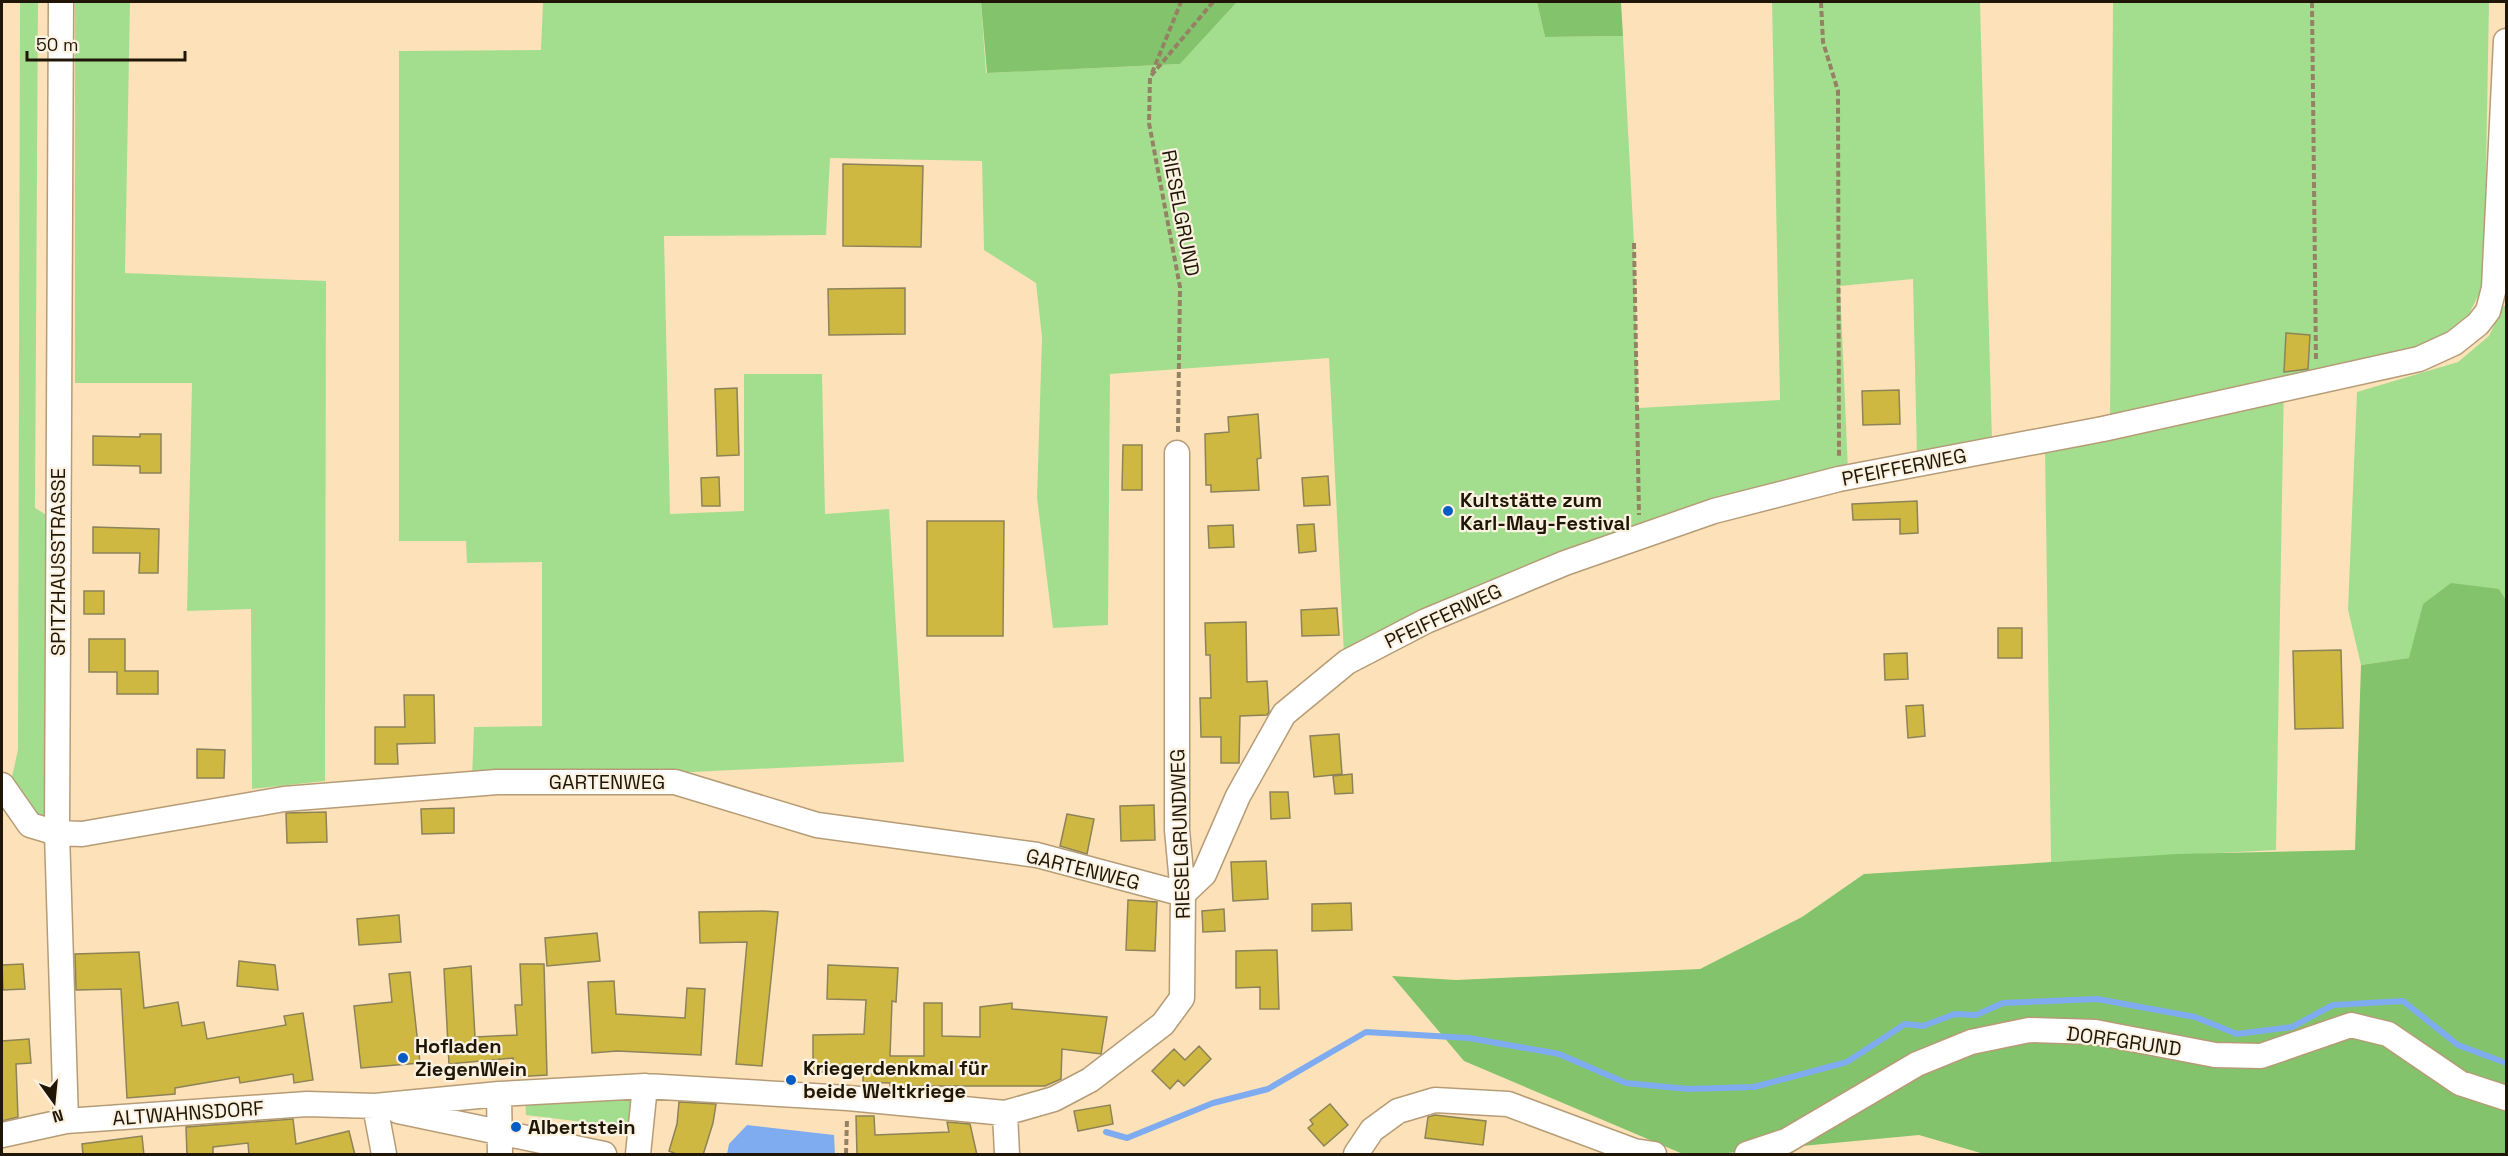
<svg xmlns="http://www.w3.org/2000/svg" width="2508" height="1156" font-family="'Space Grotesk',sans-serif">
<style>
.green{fill:#a3de8f}
.forest{fill:#82c36c}
.water{fill:#7facf0}
.lines{fill:none;stroke-linecap:round;stroke-linejoin:round}
.stream{stroke:#7facf0;stroke-width:6}
.building{fill:#cfb842;stroke:#8c8358;stroke-width:1.5}
.minor-casing{stroke:#b69c76;stroke-width:27}
.path{stroke:#958265;stroke-width:4;stroke-dasharray:6 3;stroke-linecap:butt}
.minor{stroke:#fff;stroke-width:24}
.poi-dot{fill:#065cc5;stroke:#fcf2e1;stroke-width:2}
.labels{text-anchor:middle;stroke-width:4.5;stroke-linejoin:round;paint-order:stroke}
.street-label{font-size:20px;fill:#201607;stroke:#fcf2e1}
.poi-label{font-size:20px;font-weight:bold;fill:#201607;stroke:#fcf2e1;text-anchor:start}
</style>
<rect width="100%" height="100%" fill="#fde2b9"/>
<path class="green" d="M 20,2 L 38,2 L 35,508 L 50,517 L 49,812 L 43,822 L 10,786 L 18,750 Z
M 75,2 L 130,2 L 125,273 L 326,281 L 325,781 L 252,789 L 251,609 L 187,611 L 192,383 L 75,383 Z
M 543,2 L 981,2 L 986,73 L 1180,64 L 1237,2 L 1537,2 L 1545,37 L 1623,36 L 1634,243 L 1638,408 L 1780,400 L 1772,2 L 1980,2 L 1992,442 L 1917,458 L 1913,279 L 1840,286 L 1848,471 L 1344,655 L 1329,358 L 1110,374 L 1108,625 L 1053,628 L 1037,498 L 1042,337 L 1036,283 L 984,250 L 982,161 L 830,158 L 826,235 L 664,236 L 670,514 L 744,511 L 744,374 L 822,374 L 825,514 L 889,509 L 904,762 L 671,773 L 472,777 L 474,727 L 542,726 L 542,562 L 467,563 L 466,541 L 399,541 L 399,51 L 541,50 Z
M 2113,2 L 2489,2 L 2484,284 L 2469,314 L 2433,343 L 2284,381 L 2276,850 L 2051,862 L 2045,450 L 2110,421 Z
M 2503,306 L 2506,306 L 2506,600 L 2499,589 L 2423,604 L 2410,658 L 2361,665 L 2348,610 L 2357,392 L 2458,362 L 2489,336 Z
M 633,1094 L 632,1128 L 526,1115 L 525,1098 Z"/>
<path class="forest" d="M 981,2 L 1237,2 L 1180,64 L 987,73 Z
M 1537,2 L 1621,2 L 1623,36 L 1545,37 Z
M 2451,583 L 2499,589 L 2506,600 L 2506,1154 L 1984,1154 L 1919,1135 L 1717,1154 L 1683,1154 L 1464,1061 L 1392,976 L 1456,980 L 1700,969 L 1802,917 L 1864,874 L 2177,854 L 2355,850 L 2361,665 L 2409,658 L 2423,604 Z"/>
<path class="water" d="M 747,1125 L 834,1135 L 835,1154 L 727,1154 L 729,1144 Z"/>
<g class="lines">
<path class="stream" d="M 1106,1132 L 1127,1138 L 1213,1103 L 1268,1089 L 1366,1032 L 1469,1038 L 1559,1054 L 1626,1083 L 1688,1089 L 1754,1087 L 1847,1062 L 1905,1024 L 1923,1026 L 1955,1014 L 1976,1015 L 2003,1003 L 2097,999 L 2195,1017 L 2237,1034 L 2292,1027 L 2333,1005 L 2403,1001 L 2458,1045 L 2506,1063"/>
</g>
<path class="building" d="M 843,164 L 923,166 L 921,247 L 843,246 Z
M 905,288 L 905,334 L 829,335 L 828,289 Z
M 2286,333 L 2310,335 L 2308,369 L 2284,372 Z
M 737,388 L 739,455 L 717,456 L 715,389 Z
M 1899,390 L 1900,424 L 1863,425 L 1862,391 Z
M 1258,414 L 1261,458 L 1257,459 L 1259,490 L 1211,492 L 1211,485 L 1206,485 L 1205,434 L 1229,432 L 1228,417 Z
M 140,434 L 161,434 L 161,473 L 140,473 L 140,466 L 93,465 L 93,436 L 140,437 Z
M 1123,445 L 1142,445 L 1142,490 L 1122,490 Z
M 1328,476 L 1330,505 L 1304,506 L 1302,478 Z
M 719,477 L 720,506 L 702,506 L 701,478 Z
M 1917,501 L 1918,533 L 1900,534 L 1900,519 L 1853,520 L 1852,504 Z
M 927,521 L 1004,521 L 1003,636 L 927,636 Z
M 1314,524 L 1316,551 L 1299,553 L 1297,525 Z
M 1233,525 L 1234,547 L 1209,548 L 1208,526 Z
M 93,527 L 159,529 L 158,573 L 139,573 L 140,553 L 93,553 Z
M 84,591 L 104,591 L 104,614 L 84,614 Z
M 1337,608 L 1339,635 L 1302,636 L 1301,610 Z
M 1246,622 L 1247,682 L 1267,681 L 1269,712 L 1267,715 L 1240,716 L 1239,763 L 1221,763 L 1221,737 L 1201,737 L 1200,698 L 1211,698 L 1210,655 L 1206,655 L 1205,623 Z
M 1998,628 L 2022,628 L 2022,658 L 1998,658 Z
M 89,639 L 125,639 L 125,671 L 158,671 L 158,694 L 117,694 L 117,672 L 89,672 Z
M 2341,650 L 2343,728 L 2295,729 L 2293,651 Z
M 1907,653 L 1908,679 L 1885,680 L 1884,654 Z
M 404,695 L 434,695 L 435,743 L 397,744 L 398,764 L 375,764 L 375,727 L 405,727 Z
M 1923,705 L 1925,736 L 1908,738 L 1906,706 Z
M 1339,734 L 1342,774 L 1314,777 L 1310,736 Z
M 197,749 L 225,750 L 224,778 L 197,778 Z
M 1352,774 L 1353,793 L 1335,794 L 1333,776 Z
M 1270,792 L 1288,792 L 1290,818 L 1271,819 Z
M 1154,805 L 1155,840 L 1121,841 L 1120,806 Z
M 454,808 L 454,833 L 422,834 L 421,809 Z
M 326,812 L 327,842 L 287,843 L 286,813 Z
M 1067,814 L 1094,819 L 1087,854 L 1060,846 Z
M 1266,861 L 1268,899 L 1233,901 L 1231,862 Z
M 1128,900 L 1157,902 L 1155,951 L 1126,950 Z
M 1351,903 L 1352,930 L 1312,931 L 1312,904 Z
M 1224,909 L 1225,931 L 1203,932 L 1202,911 Z
M 764,911 L 778,912 L 762,1066 L 736,1064 L 747,942 L 700,943 L 699,912 Z
M 399,915 L 401,942 L 359,945 L 357,919 Z
M 597,933 L 600,961 L 547,966 L 545,938 Z
M 1277,950 L 1279,1009 L 1260,1009 L 1260,987 L 1236,988 L 1236,951 Z
M 139,952 L 144,1008 L 178,1002 L 182,1026 L 204,1022 L 207,1039 L 286,1025 L 284,1016 L 303,1013 L 313,1080 L 294,1083 L 293,1074 L 240,1083 L 239,1077 L 175,1088 L 175,1094 L 127,1098 L 121,989 L 76,990 L 75,954 Z
M 239,961 L 275,965 L 278,990 L 237,986 Z
M 23,964 L 25,989 L 3,990 L 2,965 Z
M 520,964 L 544,964 L 547,1075 L 514,1077 L 513,1058 L 449,1064 L 444,969 L 471,966 L 475,1037 L 517,1035 L 515,1005 L 522,1005 Z
M 828,965 L 898,968 L 896,1002 L 892,1001 L 890,1056 L 924,1056 L 924,1003 L 942,1003 L 942,1036 L 980,1037 L 980,1007 L 1012,1003 L 1012,1009 L 1107,1017 L 1101,1054 L 1062,1049 L 1061,1079 L 1045,1086 L 890,1086 L 890,1083 L 863,1082 L 863,1072 L 813,1072 L 813,1035 L 864,1034 L 866,1000 L 827,999 Z
M 410,972 L 420,1063 L 361,1068 L 354,1006 L 392,1002 L 389,974 Z
M 614,981 L 616,1014 L 685,1018 L 687,988 L 705,989 L 701,1055 L 617,1051 L 592,1053 L 588,982 Z
M 29,1039 L 31,1063 L 16,1064 L 18,1117 L 2,1121 L 2,1041 Z
M 1199,1046 L 1211,1059 L 1184,1086 L 1178,1080 L 1170,1089 L 1152,1071 L 1174,1049 L 1185,1060 Z
M 679,1102 L 716,1104 L 713,1123 L 703,1155 L 679,1155 L 669,1151 L 677,1124 Z
M 1330,1104 L 1348,1125 L 1324,1146 L 1308,1128 L 1313,1124 L 1310,1120 Z
M 1110,1105 L 1113,1124 L 1078,1131 L 1074,1111 Z
M 1435,1115 L 1486,1121 L 1483,1145 L 1425,1138 L 1428,1117 Z
M 856,1116 L 874,1116 L 875,1135 L 949,1132 L 947,1122 L 970,1124 L 977,1155 L 857,1155 Z
M 293,1119 L 296,1144 L 349,1131 L 355,1155 L 249,1155 L 248,1143 L 213,1147 L 213,1155 L 187,1155 L 186,1127 Z
M 142,1136 L 144,1155 L 83,1155 L 82,1144 Z"/>
<g class="lines">
<g class="minor-casing">
<path id="minor" d="M 61,2 L 57,833 L 66,1121
M 2,785 L 30,825 L 57,833 L 82,834 L 284,799 L 497,782 L 675,782 L 817,825 L 1037,855 L 1183,894
M 1183,894 L 1204,874 L 1238,796 L 1284,714 L 1347,662 L 1426,621 L 1565,563 L 1714,511 L 1839,479 L 2103,429 L 2419,359 L 2454,343 L 2478,324 L 2488,311 L 2494,288 L 2506,41
M 499,1094 L 500,1154
M 375,1106 L 384,1154
M 398,1111 L 604,1154
M 1005,1113 L 1007,1154
M 2,1135 L 66,1121 L 307,1104 L 375,1106 L 499,1094 L 645,1086 L 848,1098 L 1005,1113 L 1054,1099 L 1090,1080 L 1163,1024 L 1182,998 L 1183,894 L 1177,830 L 1177,453
M 638,1154 L 645,1086
M 1356,1154 L 1372,1130 L 1398,1111 L 1435,1100 L 1508,1104 L 1634,1151 L 1654,1154
M 1747,1154 L 1786,1141 L 1917,1064 L 1971,1042 L 2029,1030 L 2095,1032 L 2215,1055 L 2261,1056 L 2351,1025 L 2388,1034 L 2460,1083 L 2506,1098"/>
</g>
<path class="path" d="M 1821,2 L 1823,42 L 1838,91 L 1839,457
M 2312,2 L 2316,362
M 1152,73 L 1181,2
M 1634,243 L 1639,515
M 1178,432 L 1180,287 L 1149,123 L 1150,77 L 1213,2
M 846,1154 L 847,1119"/>
<use href="#minor" class="minor"/>
</g>
<g class="poi-dot">
<circle cx="1448" cy="511" r="6"/>
<circle cx="403" cy="1058" r="6"/>
<circle cx="791" cy="1080" r="6"/>
<circle cx="516" cy="1127" r="6"/>
</g>
<g class="labels">
<g class="street-label">
<text transform="translate(1181 213) rotate(79)" y="7">RIESELGRUND</text>
<text transform="translate(1904 467) rotate(-11)" y="7">PFEIFFERWEG</text>
<text transform="translate(58 562) rotate(-90)" y="7">SPITZHAUSSTRASSE</text>
<text transform="translate(1443 616) rotate(-25)" y="7">PFEIFFERWEG</text>
<text x="607" y="789">GARTENWEG</text>
<text transform="translate(1180 834) rotate(-92)" y="7">RIESELGRUNDWEG</text>
<text transform="translate(1083 869) rotate(14)" y="7">GARTENWEG</text>
<text transform="translate(2124 1041) rotate(8)" y="7">DORFGRUND</text>
<text transform="translate(188 1113) rotate(-4)" y="7">ALTWAHNSDORF</text>
</g>
<g class="poi-label">
<text x="1460" y="507">Kultstätte zum<tspan x="1460" dy="23">Karl-May-Festival</tspan></text>
<text x="415" y="1053">Hofladen<tspan x="415" dy="23">ZiegenWein</tspan></text>
<text x="803" y="1075">Kriegerdenkmal für<tspan x="803" dy="23">beide Weltkriege</tspan></text>
<text x="528" y="1134">Albertstein</text>
</g>
</g>
<rect width="2508" height="1156" fill="none" stroke="#201607" stroke-width="6"/>
<g transform="translate(54 1102) rotate(165)" stroke="#fcf2e1" stroke-width="4.5" paint-order="stroke">
<path d="M0-4.5L10 22L0 15L-10 22Z" fill="#201607"/>
<text y="-9" font-size="16" font-weight="bold" text-anchor="middle" fill="#201607">N</text>
</g>
<path d="M27 51v9h158v-9" fill="none" stroke="#201607" stroke-width="3"/>
<text x="36" y="51" font-size="18" fill="#201607" stroke="#fcf2e1" stroke-width="4.5" paint-order="stroke">50 m</text>
</svg>
